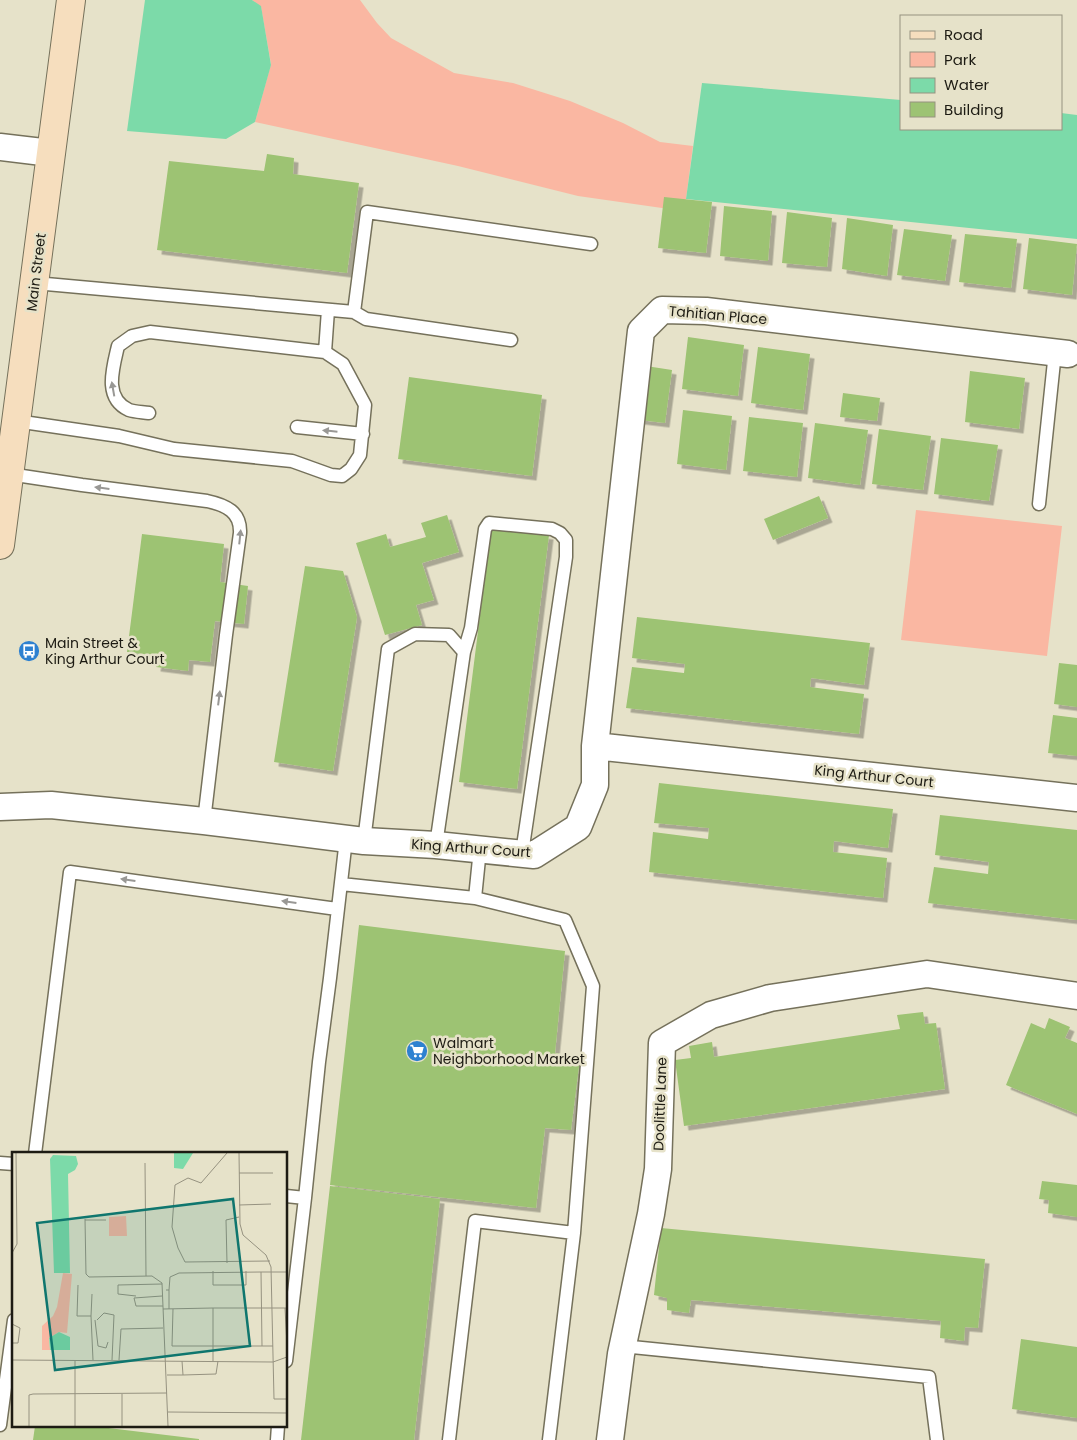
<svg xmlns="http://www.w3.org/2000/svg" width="1077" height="1440" font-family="Poppins,sans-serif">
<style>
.green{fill:#fab7a2}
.water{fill:#7cdaa9}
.building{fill:#9dc373;filter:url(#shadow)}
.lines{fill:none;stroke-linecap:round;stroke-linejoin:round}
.lane-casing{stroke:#75715b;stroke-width:15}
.street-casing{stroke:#75715b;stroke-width:29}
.secondary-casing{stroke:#75715b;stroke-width:30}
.lane{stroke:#fff;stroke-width:12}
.street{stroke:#fff;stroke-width:26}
.secondary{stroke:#f6debe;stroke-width:28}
.oneway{fill:#999895}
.labels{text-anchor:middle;stroke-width:5;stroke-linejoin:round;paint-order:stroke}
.street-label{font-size:14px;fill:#1d1b13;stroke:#e6e2c9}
.poi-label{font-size:14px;fill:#1d1b13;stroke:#e6e2c9;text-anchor:start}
.inset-road{fill:none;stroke:#969280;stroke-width:1}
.view{fill:#0f766e;fill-opacity:0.15;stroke:#0f766e;stroke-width:2.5}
.inset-edge{fill:none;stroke:#1d1b13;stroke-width:2.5}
</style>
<defs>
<filter id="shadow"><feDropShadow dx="4.5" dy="4.5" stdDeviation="0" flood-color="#0004"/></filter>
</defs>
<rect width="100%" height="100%" fill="#e6e2c9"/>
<path class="green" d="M 252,0 L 360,0 L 377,23 L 391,38 L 454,73 L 513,83 L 570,101 L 623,123 L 660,142 L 693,146 L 686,199 L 676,210 L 578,196 L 458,166 L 255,122 L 271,64 L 261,7 Z
M 916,510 L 1062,526 L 1047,656 L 901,640 Z"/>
<path class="water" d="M 145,0 L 252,0 L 261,6 L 271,65 L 255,122 L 226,139 L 127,131 Z
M 702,83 L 901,100 L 901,129 L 1061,129 L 1061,113 L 1077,115 L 1077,239 L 686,199 Z"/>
<path class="building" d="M 267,154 L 294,158 L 293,174 L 359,183 L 347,273 L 157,250 L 169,161 L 264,171 Z
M 664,197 L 712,202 L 706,253 L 658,248 Z
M 724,206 L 772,211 L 768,261 L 720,256 Z
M 787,212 L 832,218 L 827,267 L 782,263 Z
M 847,218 L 893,225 L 887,276 L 842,269 Z
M 904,229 L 952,235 L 945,281 L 897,275 Z
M 965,234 L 1017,239 L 1011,288 L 959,282 Z
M 1029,238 L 1077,244 L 1072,295 L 1023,289 Z
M 688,337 L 744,345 L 738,396 L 682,389 Z
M 758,347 L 810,354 L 803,410 L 751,403 Z
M 646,366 L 672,370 L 665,423 L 640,420 Z
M 970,371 L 1025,378 L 1019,429 L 965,422 Z
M 409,377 L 542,395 L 532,476 L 398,459 Z
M 843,393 L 880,398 L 877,421 L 840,417 Z
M 683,410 L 732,416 L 726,470 L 677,464 Z
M 749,417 L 803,423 L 797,477 L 743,471 Z
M 815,423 L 868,430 L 860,485 L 808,478 Z
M 879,429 L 931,436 L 923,490 L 872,484 Z
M 941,438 L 998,445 L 989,501 L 934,494 Z
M 819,496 L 828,518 L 773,540 L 764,519 Z
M 447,515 L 459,552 L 422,563 L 434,600 L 416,605 L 422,625 L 385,635 L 356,543 L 386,534 L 390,547 L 426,537 L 421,523 Z
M 491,528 L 549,535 L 517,789 L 459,782 Z
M 142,534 L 224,544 L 220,582 L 248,586 L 244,624 L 215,621 L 210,662 L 189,660 L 188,671 L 156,667 L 158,656 L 127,652 Z
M 305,566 L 343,571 L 357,617 L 333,771 L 274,762 Z
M 637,617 L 870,643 L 864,685 L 811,678 L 810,687 L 864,694 L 859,734 L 626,708 L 632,667 L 684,673 L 685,664 L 632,658 Z
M 1059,663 L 1077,665 L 1077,707 L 1054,704 Z
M 1053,715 L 1077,718 L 1077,756 L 1048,753 Z
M 659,783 L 893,809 L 888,848 L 834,841 L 833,852 L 887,858 L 883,898 L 649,872 L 653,832 L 708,839 L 709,828 L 654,823 Z
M 940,815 L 1077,830 L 1077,920 L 928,903 L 934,867 L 988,874 L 989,862 L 935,855 Z
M 359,925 L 565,951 L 555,1053 L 580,1058 L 571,1130 L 545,1128 L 536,1208 L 330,1185 Z
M 923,1012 L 925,1024 L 936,1023 L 945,1089 L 684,1126 L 675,1060 L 691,1058 L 689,1046 L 712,1042 L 714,1057 L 900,1029 L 897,1015 Z
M 1049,1018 L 1070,1027 L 1065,1038 L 1077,1043 L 1077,1114 L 1006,1085 L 1031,1023 L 1045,1029 Z
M 1042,1181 L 1077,1185 L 1077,1217 L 1048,1213 L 1049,1200 L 1039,1199 Z
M 330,1186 L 440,1199 L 414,1440 L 301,1440 Z
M 661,1228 L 985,1259 L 978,1328 L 965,1327 L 964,1341 L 940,1338 L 941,1321 L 691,1300 L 689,1313 L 667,1310 L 667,1298 L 654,1295 Z
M 1021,1339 L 1077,1347 L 1077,1418 L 1012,1409 Z
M 35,1426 L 92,1426 L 199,1439 L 199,1440 L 33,1440 Z"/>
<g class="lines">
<g class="lane-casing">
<path id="lane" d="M 35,283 L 354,312 L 367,212 L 591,244
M 354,312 L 366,319 L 511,340
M 149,413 C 143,412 135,412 129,410 C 103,398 113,368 118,346 L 132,336 L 150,332 L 325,352 L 328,310
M 16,421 L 119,436 L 174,449 L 292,461 L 331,475 L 342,476 L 351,469 L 360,455 L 365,405 L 343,364 L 325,352
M 297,427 L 363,434
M 9,474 L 82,485 L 207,501 C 226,505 241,512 240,533 L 226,635 L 204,821
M 1039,504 L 1055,352
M 464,652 L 471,628 L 485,529 L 489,523 L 552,529 L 560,533 L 566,540 L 566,557 L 522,853
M 364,841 L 388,649 L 415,634 L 449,635 L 464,652 L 436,845
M 341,884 L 475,898 L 480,849
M 475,898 L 565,920 L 593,986 L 574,1233 L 549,1440
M 35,1154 L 70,872 L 337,909
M 0,1163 L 14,1164
M 286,1196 L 305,1198 L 319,1062 L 330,978 L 346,839
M 622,1346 L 929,1377 L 937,1440
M 286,1361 L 305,1198
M 0,1425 L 14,1320
M 277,1440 L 278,1426
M 449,1440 L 475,1221 L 574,1233"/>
</g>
<g class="street-casing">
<path id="street" d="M 0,147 L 51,153
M 595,746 L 1077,798
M 0,807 L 51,805 L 204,821 L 364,841 L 436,845 L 534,855 L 578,827 L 595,785 L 595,746 L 641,331 L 662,310 L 706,311 L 1068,354
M 610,1440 L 621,1354 L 651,1214 L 658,1169 L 662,1043 L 711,1015 L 770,998 L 927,974 L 1077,996"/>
</g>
<g class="secondary-casing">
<path id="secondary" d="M 0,545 L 71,0"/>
</g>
<use href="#lane" class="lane"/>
<use href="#street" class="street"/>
<use href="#secondary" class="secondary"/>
</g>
<defs><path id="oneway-solid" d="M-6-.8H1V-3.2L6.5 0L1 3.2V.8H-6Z" transform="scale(1.25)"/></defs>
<g class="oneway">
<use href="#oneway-solid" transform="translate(113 389) rotate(-100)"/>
<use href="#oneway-solid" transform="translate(330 431) rotate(-174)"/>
<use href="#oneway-solid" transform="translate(102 488) rotate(-173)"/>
<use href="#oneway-solid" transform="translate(240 537) rotate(-84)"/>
<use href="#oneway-solid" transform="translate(219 698) rotate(-83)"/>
<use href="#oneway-solid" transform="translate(128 880) rotate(-172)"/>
<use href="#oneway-solid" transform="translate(289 902) rotate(-172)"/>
</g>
<defs>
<g id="bus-disc" transform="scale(1.125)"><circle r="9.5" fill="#2e81d0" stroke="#e6e2c9"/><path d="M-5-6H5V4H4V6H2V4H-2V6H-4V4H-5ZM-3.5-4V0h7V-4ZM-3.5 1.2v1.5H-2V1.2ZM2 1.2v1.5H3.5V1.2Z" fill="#fff"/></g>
<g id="supermarket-disc" transform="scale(1.125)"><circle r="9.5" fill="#2e81d0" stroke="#e6e2c9"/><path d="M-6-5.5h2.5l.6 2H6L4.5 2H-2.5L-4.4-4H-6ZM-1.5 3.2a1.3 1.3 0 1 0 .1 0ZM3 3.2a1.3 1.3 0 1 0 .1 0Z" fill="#fff"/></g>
</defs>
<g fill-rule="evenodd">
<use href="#bus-disc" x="29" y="651"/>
<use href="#supermarket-disc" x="417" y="1051"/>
</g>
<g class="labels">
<g class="street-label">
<text transform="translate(36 272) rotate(-83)" y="5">Main Street</text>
<text transform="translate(718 315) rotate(5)" y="5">Tahitian Place</text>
<text transform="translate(874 776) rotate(6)" y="5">King Arthur Court</text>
<text transform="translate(471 848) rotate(4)" y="5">King Arthur Court</text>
<text transform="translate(660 1104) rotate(-88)" y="5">Doolittle Lane</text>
</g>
<g class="poi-label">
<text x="45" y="648">Main Street &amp;<tspan x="45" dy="16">King Arthur Court</tspan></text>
<text x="433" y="1048">Walmart<tspan x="433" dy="16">Neighborhood Market</tspan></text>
</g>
</g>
<g transform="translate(12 1152)">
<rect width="275" height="275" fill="#e6e2c9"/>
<path d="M 114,64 L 115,84 L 97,84 L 97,65 ZM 51,121 L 60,122 L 55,181 L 47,180 L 37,186 L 38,198 L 30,198 L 30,174 L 41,164 L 45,155 Z" fill="#fab7a2"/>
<path d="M 162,1 L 181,1 L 171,17 L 162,16 ZM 41,3 L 64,4 L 66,12 L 63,18 L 56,22 L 58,121 L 42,121 L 38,7 ZM 47,180 L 58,185 L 58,198 L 38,198 L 37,186 Z" fill="#7cdaa9"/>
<path class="inset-road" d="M 215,1 L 189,31 L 176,26 L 163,33 L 160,75 L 166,96 L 173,110 L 258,109M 227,1 L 228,72 L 231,83 L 254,103 L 259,115 L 262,247 L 275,247M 133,11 L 134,124M 227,21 L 261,21M 227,53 L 259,52M 73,67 L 74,122 L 77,125 L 140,124 L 150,131 L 156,274M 73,68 L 94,68M 0,101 L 5,92 L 4,1M 215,111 L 214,68 L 227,65M 201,119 L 201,133 L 234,133 L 234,119M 66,133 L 65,164 L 79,164 L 81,208M 154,138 L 157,138 L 157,157M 157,138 L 158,125 L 167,121 L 249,120M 124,144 L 106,142 L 106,133 L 150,132M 150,144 L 122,146 L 124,154 L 151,154M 201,156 L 275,156M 273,156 L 275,193M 151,157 L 201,156 L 201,209M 161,157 L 160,194 L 261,194M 79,164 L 80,142M 83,168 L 86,194 L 94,196 L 96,190M 85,168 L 92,161 L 102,163 L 100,208M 0,172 L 8,176 L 6,191 L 0,191M 250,194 L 249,120 L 275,120M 0,208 L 261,210 L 275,205M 63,208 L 63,274M 107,208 L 109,177 L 151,176M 170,209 L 171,223 L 204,222 L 206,209M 155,223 L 171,223M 110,242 L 110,274M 156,260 L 275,261M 17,274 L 17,243 L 21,242 L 155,241"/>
<path class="view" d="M 221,47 L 238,194 L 43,218 L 25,71 Z"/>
<rect width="275" height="275" class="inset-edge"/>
</g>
<rect x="900" y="15" width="162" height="115" fill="#e6e2c9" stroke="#969280"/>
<rect x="910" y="31" width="25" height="8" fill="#f6debe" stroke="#969280"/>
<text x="944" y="40" font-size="15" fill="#1d1b13">Road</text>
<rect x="910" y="52" width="25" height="15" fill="#fab7a2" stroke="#969280"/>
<text x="944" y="65" font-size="15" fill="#1d1b13">Park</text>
<rect x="910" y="78" width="25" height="15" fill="#7cdaa9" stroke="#969280"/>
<text x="944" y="90" font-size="15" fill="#1d1b13">Water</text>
<rect x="910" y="102" width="25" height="15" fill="#9dc373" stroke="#969280"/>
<text x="944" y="115" font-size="15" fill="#1d1b13">Building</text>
</svg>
